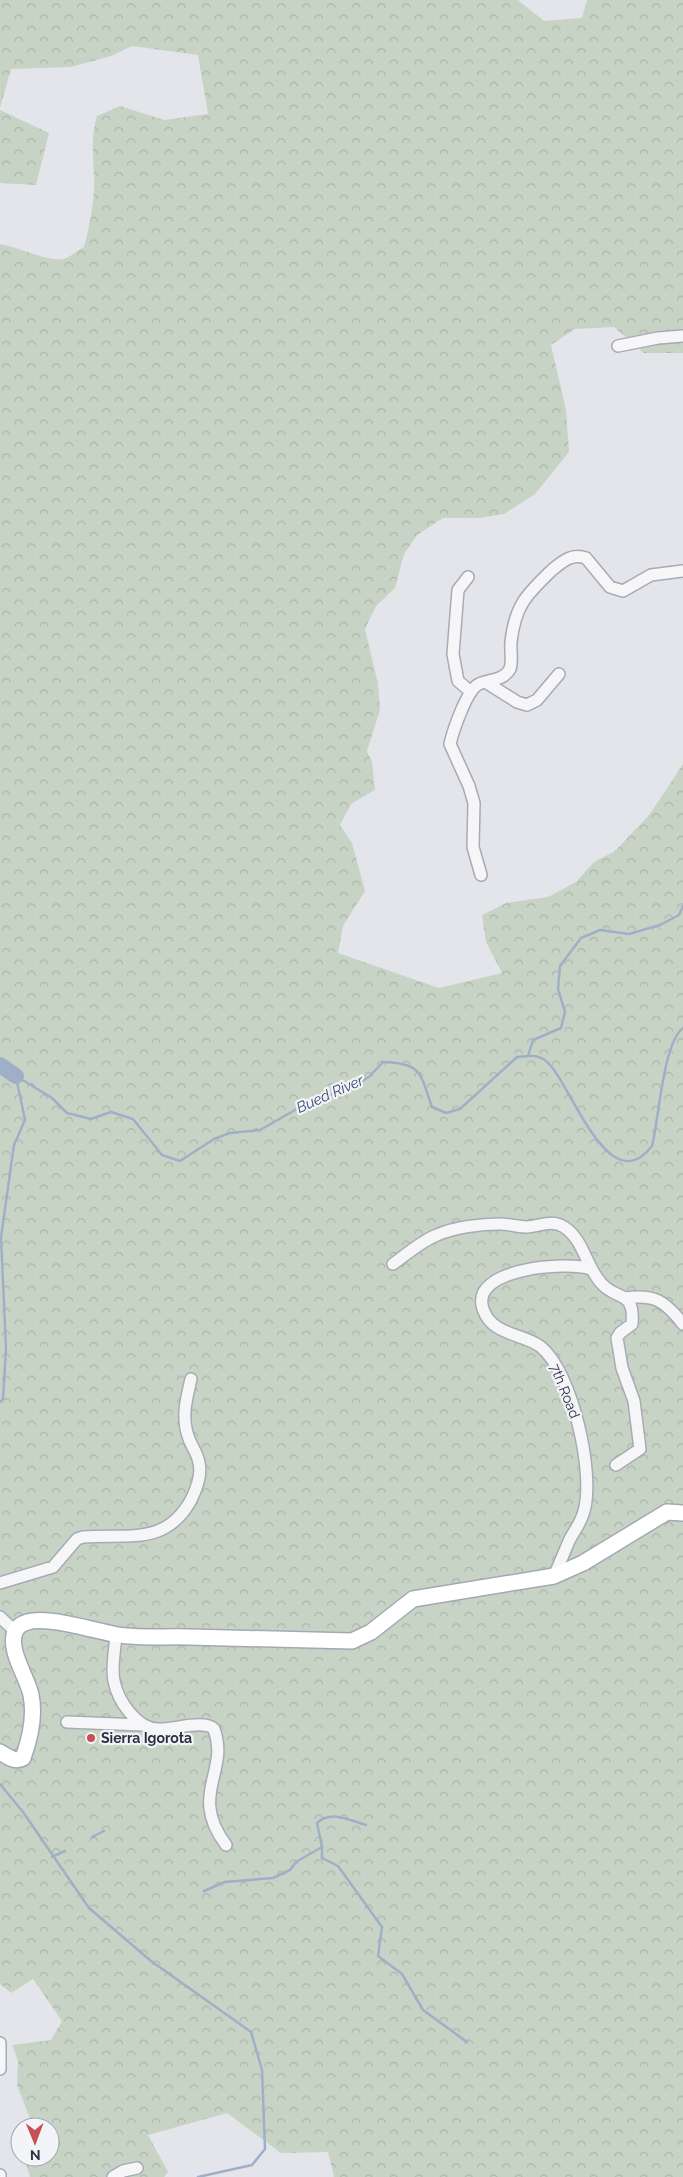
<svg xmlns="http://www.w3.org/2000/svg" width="683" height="2177" font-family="Raleway,sans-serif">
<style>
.forest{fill:url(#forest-crowns)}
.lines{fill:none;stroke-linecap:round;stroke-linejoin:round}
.stream{stroke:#a0afc8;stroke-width:2.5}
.river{stroke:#a0afc8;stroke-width:16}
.minor-casing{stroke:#a8abb4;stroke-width:14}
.major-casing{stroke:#a3a8b5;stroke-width:18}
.minor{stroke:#f6f6f9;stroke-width:11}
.major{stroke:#fff;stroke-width:15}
.poi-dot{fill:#c75054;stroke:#f3f4f8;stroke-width:2}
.labels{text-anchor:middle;stroke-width:4.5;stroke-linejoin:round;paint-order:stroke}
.street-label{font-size:14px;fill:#2c3142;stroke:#f3f4f8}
.poi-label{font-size:14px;font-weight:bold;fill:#2c3142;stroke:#f3f4f8;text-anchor:start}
.water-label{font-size:15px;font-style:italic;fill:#384b74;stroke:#f3f4f8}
</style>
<defs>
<pattern id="forest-crowns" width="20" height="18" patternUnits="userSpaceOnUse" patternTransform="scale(1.25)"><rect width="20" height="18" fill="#c7d4c5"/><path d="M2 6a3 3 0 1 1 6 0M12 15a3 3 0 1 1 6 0" fill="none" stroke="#abb6aa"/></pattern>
</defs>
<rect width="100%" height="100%" fill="#e3e5ea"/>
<path class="forest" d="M 0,0 L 518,0 L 544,21 L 582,18 L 587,0 L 683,0 L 683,353 L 644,353 L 614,327 L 575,329 L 551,345 L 566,410 L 569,452 L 535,494 L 504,514 L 480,518 L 443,518 L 417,535 L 404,554 L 395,588 L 376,606 L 365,629 L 378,684 L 380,710 L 367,751 L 372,762 L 375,790 L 351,804 L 340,825 L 352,843 L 365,891 L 343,926 L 338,953 L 439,988 L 502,973 L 486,942 L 482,915 L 506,903 L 548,897 L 576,882 L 594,862 L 615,851 L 650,814 L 683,764 L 683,2177 L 334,2177 L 328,2152 L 281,2153 L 227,2113 L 148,2135 L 168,2172 L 164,2177 L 30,2177 L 24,2157 L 50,2157 L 50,2127 L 30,2127 L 31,2121 L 17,2085 L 18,2061 L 12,2045 L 51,2040 L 62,2021 L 33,1979 L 11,1993 L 0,1984 L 0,244 C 19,247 44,261 63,259 C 69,258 78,250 84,247 C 89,228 93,209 94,189 C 95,163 89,142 97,116 L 120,106 L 164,120 L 208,114 L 198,55 L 132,46 L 111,56 L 71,67 L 11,69 L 0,108 Z
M 0,110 L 49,133 L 36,185 L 0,183 Z"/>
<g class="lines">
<path class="stream" d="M 528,1056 L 533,1040 L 561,1028 L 565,1012 L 558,989 L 560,966 L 581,938 L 600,930 L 629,934 L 660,925 L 679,915 L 683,906
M 16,1076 L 52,1098 L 67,1113 L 91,1119 L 111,1112 L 133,1119 L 162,1155 L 180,1161 L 214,1139 L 230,1133 L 260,1130 L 316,1098 L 347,1091 L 370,1076 L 383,1062 C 423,1063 420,1074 432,1107 L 446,1113 L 460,1109 L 517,1057 C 527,1056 537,1054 546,1061 C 569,1078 608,1204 652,1146 C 659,1119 663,1043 683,1028
M 0,1402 L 3,1399 L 6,1348 L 1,1237 L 14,1145 L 25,1120 L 16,1077
M 0,1784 L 23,1812 L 89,1908 L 151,1961 L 251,2032 L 262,2070 L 265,2149 L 252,2165 L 198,2177
M 92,1837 L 104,1831
M 322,1847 L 322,1858 L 338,1866 L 382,1927 L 378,1956 L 402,1974 L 423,2010 L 467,2042
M 52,1857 L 65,1851
M 204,1891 L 225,1882 L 273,1878 L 290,1870 L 296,1862 L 322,1847 L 317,1823 C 331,1810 349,1820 366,1825"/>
<path class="river" d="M 0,1065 L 16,1076"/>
<g class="minor-casing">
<path id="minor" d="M 618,346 L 658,338 L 683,336
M 468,577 L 458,590 L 453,654 L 458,681 L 471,692
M 487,683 L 517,702 L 527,705 L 537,700 L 559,674
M 481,875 L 473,847 L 474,803 L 469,786 L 450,744 C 453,731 467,689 479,684 C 490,679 503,681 510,669 C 513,660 510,651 511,642 C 515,605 527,594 552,570 C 563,561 572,553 586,558 L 610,587 L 623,591 L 651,575 L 683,571
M 393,1264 C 406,1255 421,1241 437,1235 C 455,1227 481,1224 500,1224 C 509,1224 518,1227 527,1227 C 540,1226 552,1219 564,1227 C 583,1239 586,1266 601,1283 C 616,1301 635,1289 632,1324 L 620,1333 L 617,1338 L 622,1368 L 634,1401 L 640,1449 L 616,1465
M 625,1298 C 655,1294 665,1301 683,1324
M 554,1576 C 559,1565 564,1553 569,1541 C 574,1531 581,1523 584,1511 C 595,1473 572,1372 541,1347 C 523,1333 492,1336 483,1309 C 469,1268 567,1261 591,1269
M 0,1583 L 53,1567 L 77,1539 L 83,1537 C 127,1533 165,1547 191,1500 C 196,1490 202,1475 199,1463 C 198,1454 192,1447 189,1439 C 181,1418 186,1400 191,1379
M 0,1617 L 15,1631
M 116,1635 C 115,1650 111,1667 114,1681 C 118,1701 137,1729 158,1729 C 173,1730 204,1719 214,1729 C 230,1772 188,1794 226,1845
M 67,1722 L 142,1725
M 0,2043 L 0,2069
M 0,2175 L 0,2177
M 113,2177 L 123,2171 L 137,2168"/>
</g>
<g class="major-casing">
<path id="major" d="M 0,1752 C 7,1756 15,1763 23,1758 C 30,1739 35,1715 31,1695 C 28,1678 6,1648 16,1630 C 29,1608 93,1631 113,1634 C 137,1639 165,1636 189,1637 C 243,1638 297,1640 352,1641 L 371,1632 L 413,1599 L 554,1576 L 583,1563 L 667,1512 L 683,1513"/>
</g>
<use href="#minor" class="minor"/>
<use href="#major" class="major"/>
</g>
<circle class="poi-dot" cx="91" cy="1738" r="5"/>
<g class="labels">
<g class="street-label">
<text transform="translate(565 1391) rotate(68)" y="5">7th Road</text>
</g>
<g class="poi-label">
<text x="101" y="1743">Sierra Igorota</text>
</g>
<g class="water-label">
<text transform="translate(330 1094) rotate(-24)" y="5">Bued River</text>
</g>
</g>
<g transform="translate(35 2142) rotate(179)"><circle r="24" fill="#f3f4f8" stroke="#a3a6af"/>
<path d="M0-4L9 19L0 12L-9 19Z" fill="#c75054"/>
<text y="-8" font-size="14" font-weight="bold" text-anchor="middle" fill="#2c3142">N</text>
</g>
</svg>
